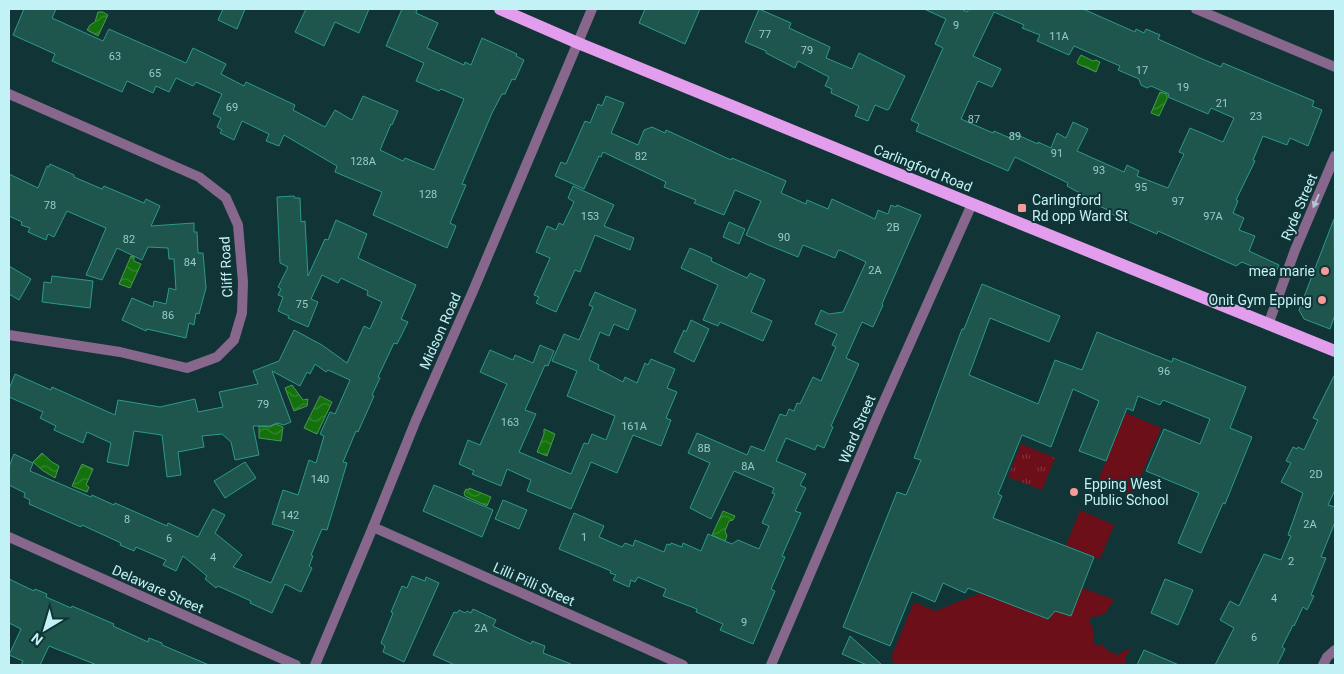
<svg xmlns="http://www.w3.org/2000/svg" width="1344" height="674" font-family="Roboto,sans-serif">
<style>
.grass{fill:url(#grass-tufts)}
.garden{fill:#6c0f19}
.water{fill:url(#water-waves);stroke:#489853}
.building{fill:#1e554d;stroke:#2c9a8b;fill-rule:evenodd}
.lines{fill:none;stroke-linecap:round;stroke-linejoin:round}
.minor{stroke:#88678d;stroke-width:10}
.tertiary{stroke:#88678d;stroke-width:10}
.primary{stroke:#e29eed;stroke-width:12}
.oneway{fill:#b1c8d6}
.poi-dot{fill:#f59b98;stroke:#113436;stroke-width:2}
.labels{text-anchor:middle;stroke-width:4;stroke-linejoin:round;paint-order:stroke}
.number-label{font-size:11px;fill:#99cbcc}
.street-label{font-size:14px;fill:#c2f2f6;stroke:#113436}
.poi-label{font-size:14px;fill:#c2f2f6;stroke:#113436;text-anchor:start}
</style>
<defs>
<pattern id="grass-tufts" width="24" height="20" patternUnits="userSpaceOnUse" patternTransform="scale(1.25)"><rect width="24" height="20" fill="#6c0f19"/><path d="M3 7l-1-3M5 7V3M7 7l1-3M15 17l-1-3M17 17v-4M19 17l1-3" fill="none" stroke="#7f323b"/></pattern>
<pattern id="water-waves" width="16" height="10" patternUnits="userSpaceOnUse" patternTransform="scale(1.25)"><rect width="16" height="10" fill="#14710d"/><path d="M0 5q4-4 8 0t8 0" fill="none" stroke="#358631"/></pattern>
</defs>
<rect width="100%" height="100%" fill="#113436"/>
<path class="grass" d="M 1021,444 L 1055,458 L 1042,490 L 1008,477 Z"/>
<path class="garden" d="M 1126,413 L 1161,428 L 1132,497 L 1097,483 Z
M 1080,510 L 1114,525 L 1100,559 L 1066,545 Z
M 1082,588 L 1115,600 C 1110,604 1110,606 1107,611 C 1103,616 1095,616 1090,618 L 1089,622 L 1093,628 L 1094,643 L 1098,646 L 1102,644 L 1108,651 L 1118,655 L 1123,651 L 1131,648 L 1125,658 L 1125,665 L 893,665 L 892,655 L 914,602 L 935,611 L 981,593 L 1048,619 L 1055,611 L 1071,616 Z"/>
<path class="water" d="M 98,12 L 103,12 L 108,15 L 98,36 L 87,30 L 90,25 L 95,22 Z
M 1081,55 L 1093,61 L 1096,60 L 1100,62 L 1096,72 L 1078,64 L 1077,62 Z
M 1160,92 L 1167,94 L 1167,99 L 1159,116 L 1151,113 Z
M 131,256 L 134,257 L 134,261 L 141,264 L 130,288 L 119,284 Z
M 292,385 L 303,400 L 308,399 L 307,406 L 294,411 L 285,388 Z
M 320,396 L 332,402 L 317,434 L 304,428 Z
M 276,424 L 283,427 L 281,441 L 259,438 L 259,426 L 270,427 Z
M 544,429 L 555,434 L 547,456 L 537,452 L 544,434 Z
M 42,453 L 52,462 L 59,466 L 55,478 L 42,470 L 33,462 Z
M 82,464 L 93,469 L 86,485 L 89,487 L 87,492 L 72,486 Z
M 469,488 L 491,497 L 487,506 L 465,496 L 464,493 L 466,489 L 469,490 Z
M 723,511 L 735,516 L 733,520 L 729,521 L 725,531 L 727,536 L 725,541 L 712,535 Z"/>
<path class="building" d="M 24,9 L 56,9 L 52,18 L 103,41 L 109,29 L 111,30 L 186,63 L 193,48 L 226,64 L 221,74 L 244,86 L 246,82 L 295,105 L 293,110 L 325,127 L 335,110 L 352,120 L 363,96 L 398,111 L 392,125 L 391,124 L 380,150 L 403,161 L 405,158 L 434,170 L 464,99 L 441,89 L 439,91 L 416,81 L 424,63 L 386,46 L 402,9 L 417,9 L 416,13 L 438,23 L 427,48 L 464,65 L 465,62 L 471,65 L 482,38 L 517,54 L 516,56 L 524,60 L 515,80 L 512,79 L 505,94 L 502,94 L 492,113 L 462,184 L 466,185 L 450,223 L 456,226 L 447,248 L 373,215 L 382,192 L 335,172 L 337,166 L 284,135 L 279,146 L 266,141 L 269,134 L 242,121 L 234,140 L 220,133 L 222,130 L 217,127 L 221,118 L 213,114 L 222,94 L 196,82 L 193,86 L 176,78 L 169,92 L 156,86 L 153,93 L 127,81 L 122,92 L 52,61 L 55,54 L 13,35 Z
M 223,9 L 245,9 L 237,29 L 218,20 Z
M 306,9 L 369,9 L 359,33 L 335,22 L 324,46 L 295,32 Z
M 645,9 L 700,9 L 685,44 L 639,23 Z
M 759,9 L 791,23 L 789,28 L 830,47 L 826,58 L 852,69 L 859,53 L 905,76 L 889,109 L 887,110 L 875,105 L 868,121 L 855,116 L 859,106 L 831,93 L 832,89 L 825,86 L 829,77 L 798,61 L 795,68 L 766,53 L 766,51 L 745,42 Z
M 924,9 L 961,9 L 967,12 L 969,9 L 1083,9 L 1135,32 L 1136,29 L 1144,33 L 1146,29 L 1160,35 L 1158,39 L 1200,58 L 1221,67 L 1223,63 L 1314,101 L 1312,106 L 1322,110 L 1308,146 L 1290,138 L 1287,145 L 1263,136 L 1253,160 L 1255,161 L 1236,200 L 1238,201 L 1233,213 L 1244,218 L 1239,230 L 1255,236 L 1249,251 L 1279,265 L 1274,276 L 1242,262 L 1236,266 L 1158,231 L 1157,234 L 1107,212 L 1108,210 L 1083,199 L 1085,196 L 1067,186 L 1068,183 L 1015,157 L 1008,171 L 916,131 L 919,124 L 911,120 L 943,48 L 935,44 L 946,19 ZM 994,12 L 1024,25 L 1022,28 L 1040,35 L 1037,41 L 1069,55 L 1074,46 L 1120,66 L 1118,70 L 1139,79 L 1141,85 L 1147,88 L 1151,86 L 1169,94 L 1168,97 L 1208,114 L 1211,108 L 1234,118 L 1223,142 L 1190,128 L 1179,152 L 1184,154 L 1168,188 L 1137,176 L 1139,171 L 1127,165 L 1124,172 L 1077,151 L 1088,129 L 1073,122 L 1066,138 L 1057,133 L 1051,148 L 1038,142 L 1038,144 L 1013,133 L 1010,138 L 994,131 L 993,133 L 961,119 L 978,81 L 992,87 L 1001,69 L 973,56 Z
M 606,96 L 624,103 L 611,133 L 638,145 L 644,130 L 652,127 L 665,133 L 666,130 L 731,160 L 732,158 L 786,181 L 781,193 L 806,204 L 807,200 L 828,209 L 832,199 L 875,219 L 878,210 L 888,214 L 891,205 L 896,207 L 897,205 L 921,215 L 882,304 L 883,305 L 873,327 L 862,322 L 846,358 L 859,364 L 831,426 L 833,427 L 824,448 L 817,445 L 815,450 L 786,438 L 776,461 L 806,474 L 800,485 L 806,488 L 795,511 L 801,513 L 782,556 L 785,557 L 771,589 L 775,591 L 753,644 L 720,630 L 723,624 L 696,612 L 697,609 L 663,596 L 666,589 L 638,577 L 635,582 L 631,580 L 629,587 L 613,580 L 616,575 L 610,573 L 611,571 L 559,549 L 574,513 L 604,526 L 599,537 L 622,547 L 625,543 L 633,546 L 635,540 L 664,552 L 667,544 L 670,545 L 671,543 L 682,547 L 683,543 L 701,551 L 708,534 L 732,544 L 738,540 L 759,549 L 769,526 L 762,523 L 775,494 L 772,493 L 774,488 L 734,471 L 711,519 L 690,508 L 710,463 L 688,453 L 697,433 L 747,455 L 751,446 L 764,451 L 780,414 L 786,416 L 789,409 L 794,411 L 797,403 L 800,404 L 813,377 L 821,381 L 836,347 L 832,345 L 837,334 L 815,324 L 821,310 L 829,314 L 843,312 L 866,262 L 840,250 L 838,251 L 835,258 L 803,245 L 798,257 L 766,244 L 746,235 L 761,201 L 735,190 L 724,215 L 694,203 L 696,200 L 664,187 L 666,182 L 603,152 L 601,157 L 599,156 L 584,189 L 555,176 L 561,162 L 566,164 L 585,121 L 590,123 L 598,104 L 602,106 Z
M 50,164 L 74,175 L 74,177 L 102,189 L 104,186 L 144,203 L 146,199 L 160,206 L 151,226 L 194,223 L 194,232 L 197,232 L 198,253 L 203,253 L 206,288 L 199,314 L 196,313 L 194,325 L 189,323 L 186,338 L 147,329 L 146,331 L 122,320 L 132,298 L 153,307 L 154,301 L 166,304 L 169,288 L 176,290 L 174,259 L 169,259 L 168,248 L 148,247 L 142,260 L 117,248 L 102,280 L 86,275 L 106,228 L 67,211 L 54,237 L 48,234 L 46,240 L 28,232 L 30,228 L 21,225 L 22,222 L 9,216 L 9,174 L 38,188 L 47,166 L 49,167 Z
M 573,186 L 614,205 L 604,226 L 634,238 L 630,250 L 595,235 L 580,272 L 575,270 L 556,312 L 536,303 L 539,297 L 534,295 L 550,258 L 536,252 L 547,226 L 556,230 L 559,223 L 563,225 L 574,202 L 568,198 Z
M 294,196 L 295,198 L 300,198 L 301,222 L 305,221 L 308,276 L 325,239 L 328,240 L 336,220 L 367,234 L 358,258 L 416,285 L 401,319 L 408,322 L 397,344 L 394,343 L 378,377 L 380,378 L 372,395 L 374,396 L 358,432 L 356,431 L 343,462 L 347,463 L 334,507 L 327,530 L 322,529 L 311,555 L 313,556 L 309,566 L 312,568 L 301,592 L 285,584 L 272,613 L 250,603 L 251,601 L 218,586 L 216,588 L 205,579 L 207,576 L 183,556 L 176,571 L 163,565 L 166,560 L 136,547 L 134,551 L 120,545 L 121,543 L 82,525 L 81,527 L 29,504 L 30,500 L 24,497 L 25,493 L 9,485 L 9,467 L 14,454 L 33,463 L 30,471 L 91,497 L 92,495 L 114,505 L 115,503 L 167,526 L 168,523 L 198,537 L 213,509 L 225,515 L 215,533 L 242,555 L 233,567 L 271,583 L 294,531 L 272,524 L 283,490 L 298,495 L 309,460 L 316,463 L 324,436 L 320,434 L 330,412 L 335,414 L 350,380 L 328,370 L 326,372 L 315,364 L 310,374 L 307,372 L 300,386 L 272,371 L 291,422 L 284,425 L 277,423 L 270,426 L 253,426 L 259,455 L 235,460 L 231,442 L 222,434 L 202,436 L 204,447 L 178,452 L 181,475 L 167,477 L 162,435 L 134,431 L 128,466 L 107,462 L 111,443 L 87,432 L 83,443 L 54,430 L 56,426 L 40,418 L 43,412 L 9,397 L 9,389 L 15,374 L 51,390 L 52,387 L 115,415 L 118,400 L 160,407 L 195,399 L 198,412 L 223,407 L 219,392 L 258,384 L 253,371 L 279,361 L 294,330 L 322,345 L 347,363 L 364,326 L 370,329 L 382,302 L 367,295 L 368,291 L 341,278 L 338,283 L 322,275 L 311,299 L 318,302 L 308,327 L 288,318 L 289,316 L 278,311 L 283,297 L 278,295 L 281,289 L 278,287 L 288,267 L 280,263 L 277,197 Z
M 1334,219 L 1335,315 L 1330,329 L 1304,319 L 1299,310 Z
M 729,222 L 745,229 L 739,244 L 723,237 Z
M 690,248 L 712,258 L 711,261 L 747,278 L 750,273 L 765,280 L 751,312 L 772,321 L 763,341 L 720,322 L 718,326 L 703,320 L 718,285 L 681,268 Z
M 9,266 L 31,279 L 19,300 L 9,294 Z
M 52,276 L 93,281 L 90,308 L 42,302 L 44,282 L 51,283 Z
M 982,284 L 1060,316 L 1049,342 L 990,318 L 969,375 L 1038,404 L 1055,360 L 1082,370 L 1097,332 L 1172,362 L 1173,358 L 1246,387 L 1230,428 L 1252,437 L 1225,504 L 1223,503 L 1201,553 L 1178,543 L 1199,493 L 1146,471 L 1164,429 L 1200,444 L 1210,419 L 1163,400 L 1160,405 L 1138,396 L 1133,411 L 1127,408 L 1106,461 L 1079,451 L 1099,401 L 1073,389 L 1051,447 L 1022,435 L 998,494 L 1002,496 L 993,518 L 1094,557 L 1071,616 L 1055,611 L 1048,619 L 968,588 L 965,593 L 943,583 L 935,602 L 912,592 L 890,646 L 843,627 L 897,492 L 906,495 L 921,460 L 914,458 L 962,329 L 964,329 Z
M 595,292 L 636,310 L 628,330 L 614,324 L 609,336 L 600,332 L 589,360 L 599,365 L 598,369 L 623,382 L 625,377 L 637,383 L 645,363 L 648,365 L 651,359 L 675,369 L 667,388 L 677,392 L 666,418 L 671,420 L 661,446 L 633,435 L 617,473 L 591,462 L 571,509 L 527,491 L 531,480 L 507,469 L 501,486 L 472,474 L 474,471 L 459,464 L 468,440 L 480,445 L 507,384 L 480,372 L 490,350 L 513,360 L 515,355 L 533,363 L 540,345 L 554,351 L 548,366 L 545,365 L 525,410 L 536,414 L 519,452 L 571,474 L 584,443 L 588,444 L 592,434 L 606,440 L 615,416 L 567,396 L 577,371 L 552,361 L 564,334 L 579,340 L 593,307 L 589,305 Z
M 691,320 L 709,329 L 694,362 L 674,352 L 684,330 L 686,332 Z
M 1335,374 L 1335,490 L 1328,505 L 1335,507 L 1335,522 L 1321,557 L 1326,558 L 1311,595 L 1314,596 L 1307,610 L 1303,607 L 1294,626 L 1293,625 L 1282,647 L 1285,649 L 1277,665 L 1215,665 L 1234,628 L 1220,620 L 1230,601 L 1239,606 L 1264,554 L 1281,560 L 1291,536 L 1288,535 L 1303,493 L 1281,482 L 1291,463 L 1286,461 L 1293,447 L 1297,449 L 1298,447 L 1304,450 L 1318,420 L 1313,418 Z
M 245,462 L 256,478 L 225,498 L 214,481 Z
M 434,485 L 493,510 L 482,537 L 423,511 Z
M 503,500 L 527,510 L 519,529 L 495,519 Z
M 412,576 L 425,581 L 426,577 L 439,583 L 404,662 L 383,652 L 385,646 L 381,643 L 393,613 L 391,612 L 402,586 L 407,588 Z
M 9,579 L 34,591 L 35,589 L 47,594 L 46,597 L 71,608 L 72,606 L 114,624 L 113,626 L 148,642 L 149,638 L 162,643 L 162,645 L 209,665 L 97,665 L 49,646 L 40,665 L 21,665 L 23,661 L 9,655 L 21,629 L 9,623 Z
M 1165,579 L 1193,590 L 1178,625 L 1151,613 Z
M 473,609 L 496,620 L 493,626 L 531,644 L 532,641 L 545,646 L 543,653 L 571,664 L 571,665 L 455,665 L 433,655 L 454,612 L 457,613 L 459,610 L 465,613 L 467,611 L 471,613 Z
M 850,636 L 882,665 L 867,665 L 842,654 Z
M 1144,650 L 1179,665 L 1137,665 Z"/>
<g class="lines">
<path class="minor" d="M 1196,9 L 1335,67
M 9,94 L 199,177 L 226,198 L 238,225 L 243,282 L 242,313 L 234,340 L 217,357 L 187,368 L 120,352 L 9,335
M 1268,325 L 1295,250 L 1335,156
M 373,527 L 683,665
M 9,537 L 296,665
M 771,665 L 878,415 L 972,204
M 1323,665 L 1327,657 L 1335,650"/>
<path class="tertiary" d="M 315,665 L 373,527 L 416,420 L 473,291 L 592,9"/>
<path class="primary" d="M 500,9 L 578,43 L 886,169 L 1335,351"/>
</g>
<defs><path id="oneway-solid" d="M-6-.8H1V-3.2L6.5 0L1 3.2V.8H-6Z" transform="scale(1.25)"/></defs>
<use class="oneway" href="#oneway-solid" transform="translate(1316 201) rotate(113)"/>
<g class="poi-dot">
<rect x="1017" y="203" width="10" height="10" rx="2.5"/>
<circle cx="1325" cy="271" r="5"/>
<circle cx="1322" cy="300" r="5"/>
<circle cx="1074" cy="492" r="5"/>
</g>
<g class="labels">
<g class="number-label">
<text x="956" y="29">9</text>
<text x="765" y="38">77</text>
<text x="1059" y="40">11A</text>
<text x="807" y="54">79</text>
<text x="115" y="60">63</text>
<text x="1142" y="74">17</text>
<text x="155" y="77">65</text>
<text x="1183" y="91">19</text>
<text x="1222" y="107">21</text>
<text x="232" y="111">69</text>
<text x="1256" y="120">23</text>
<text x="974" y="123">87</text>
<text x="1015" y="140">89</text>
<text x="1057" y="157">91</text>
<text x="641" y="160">82</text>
<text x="363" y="165">128A</text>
<text x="1099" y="174">93</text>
<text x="1141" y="191">95</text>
<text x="428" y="198">128</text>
<text x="1178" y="205">97</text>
<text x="50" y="209">78</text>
<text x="590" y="220">153</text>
<text x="1213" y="220">97A</text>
<text x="893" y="231">2B</text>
<text x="784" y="241">90</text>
<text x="129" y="243">82</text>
<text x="190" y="266">84</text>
<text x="875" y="274">2A</text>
<text x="302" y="308">75</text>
<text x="168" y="319">86</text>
<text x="1164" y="375">96</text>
<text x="263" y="408">79</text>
<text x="510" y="426">163</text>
<text x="634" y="430">161A</text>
<text x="704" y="452">8B</text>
<text x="748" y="470">8A</text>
<text x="1316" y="478">2D</text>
<text x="320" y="483">140</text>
<text x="290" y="519">142</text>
<text x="127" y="523">8</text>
<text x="1310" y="528">2A</text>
<text x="584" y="541">1</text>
<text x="169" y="542">6</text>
<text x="213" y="561">4</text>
<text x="1291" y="565">2</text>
<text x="1274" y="602">4</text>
<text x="744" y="626">9</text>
<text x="481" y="632">2A</text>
<text x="1254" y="641">6</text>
</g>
<g class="street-label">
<text transform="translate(923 168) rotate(22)" y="5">Carlingford Road</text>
<text transform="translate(1299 207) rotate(-67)" y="5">Ryde Street</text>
<text transform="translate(226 267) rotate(-93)" y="5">Cliff Road</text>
<text transform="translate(440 331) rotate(-66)" y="5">Midson Road</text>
<text transform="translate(857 429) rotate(-67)" y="5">Ward Street</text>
<text transform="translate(534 584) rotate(24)" y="5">Lilli Pilli Street</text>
<text transform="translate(158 589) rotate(24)" y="5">Delaware Street</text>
</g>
<g class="poi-label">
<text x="1032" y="205">Carlingford<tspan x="1032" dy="16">Rd opp Ward St</tspan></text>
<text x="1315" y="276" text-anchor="end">mea marie</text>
<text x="1312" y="305" text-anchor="end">Onit Gym Epping</text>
<text x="1084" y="489">Epping West<tspan x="1084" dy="16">Public School</tspan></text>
</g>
</g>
<rect width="1344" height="674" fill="none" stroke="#c2f2f6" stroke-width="20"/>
<g transform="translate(45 629) rotate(218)" stroke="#113436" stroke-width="4" paint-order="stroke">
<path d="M0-4L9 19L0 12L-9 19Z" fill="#c2f2f6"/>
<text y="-8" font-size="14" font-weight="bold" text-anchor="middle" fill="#c2f2f6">N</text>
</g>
</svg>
